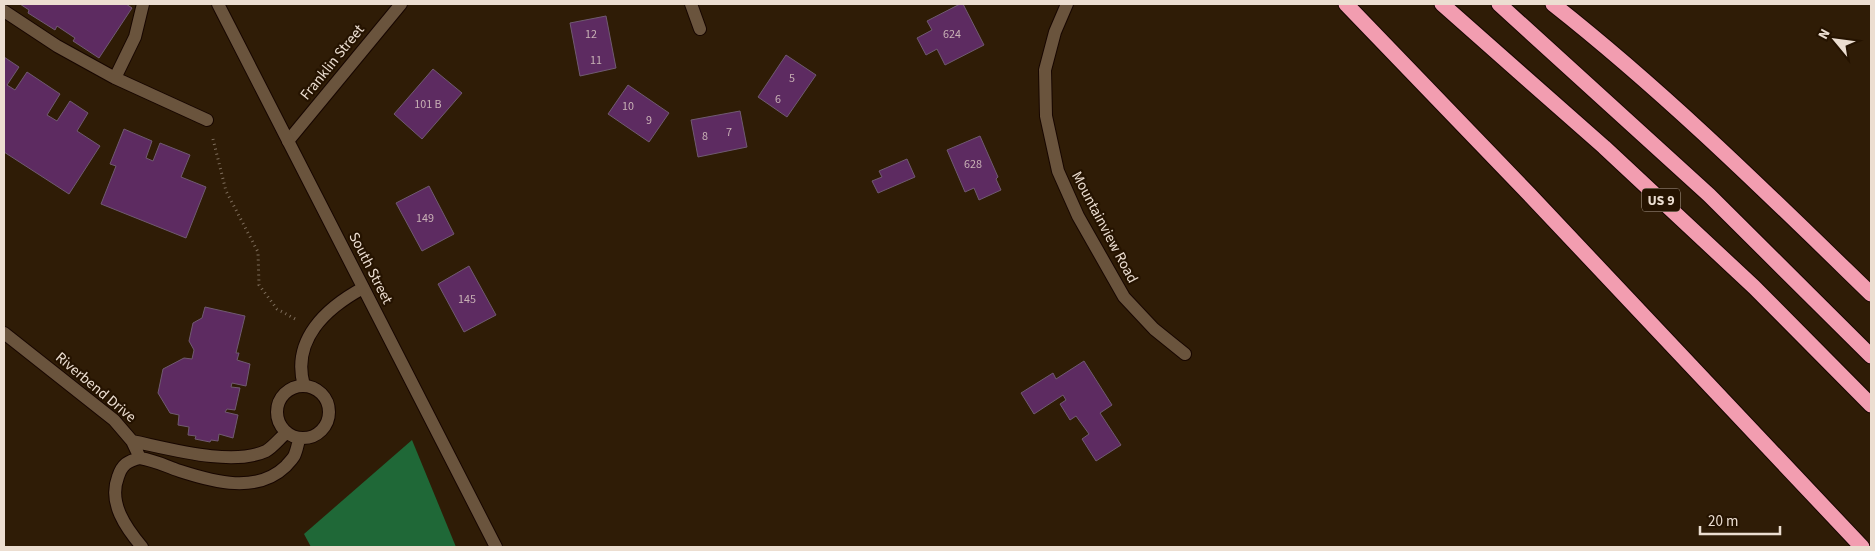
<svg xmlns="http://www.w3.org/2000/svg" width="1875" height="551" font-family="'Source Sans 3',sans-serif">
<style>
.forest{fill:#1f6837}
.building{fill:#5d2b61;stroke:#705a71}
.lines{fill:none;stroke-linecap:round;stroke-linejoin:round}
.street-casing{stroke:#170600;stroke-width:14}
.secondary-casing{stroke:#170600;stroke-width:14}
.highway-casing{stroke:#170600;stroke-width:17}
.path{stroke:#7f6e5c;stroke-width:3;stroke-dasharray:1 4;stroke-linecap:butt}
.street{stroke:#6a543d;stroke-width:12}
.secondary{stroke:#6a543d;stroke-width:12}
.highway{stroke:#f29db0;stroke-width:15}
.labels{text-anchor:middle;stroke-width:4.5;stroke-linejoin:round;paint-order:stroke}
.number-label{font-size:12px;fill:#c8b1b5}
.shield{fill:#251300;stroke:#b0a192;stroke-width:1}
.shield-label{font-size:14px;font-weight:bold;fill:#ecded1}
.street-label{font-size:15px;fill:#ecded1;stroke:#251300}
</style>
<rect width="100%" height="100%" fill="#2f1c06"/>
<path class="forest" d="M 412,440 L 456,547 L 311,547 L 304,534 Z"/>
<path class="building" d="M 20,4 L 126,4 L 132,8 L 99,58 L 73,41 L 75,38 L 57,26 L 55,30 L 28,13 L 29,10 Z
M 960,4 L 963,4 L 984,45 L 945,65 L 937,49 L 926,55 L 917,38 L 932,30 L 927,21 Z
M 606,16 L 616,68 L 580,76 L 570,23 Z
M 786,55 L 816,75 L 787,117 L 758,97 Z
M 4,57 L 19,67 L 7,85 L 15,90 L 27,72 L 60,94 L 47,115 L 57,121 L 70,101 L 88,113 L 77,131 L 100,146 L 69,194 L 4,152 Z
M 433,69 L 462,93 L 422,139 L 394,114 Z
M 628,85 L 669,113 L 649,142 L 608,114 Z
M 740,111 L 747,147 L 698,157 L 691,120 Z
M 124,129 L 152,141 L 146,158 L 153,161 L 160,143 L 190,155 L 181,177 L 206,187 L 186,238 L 101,204 L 116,166 L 110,164 Z
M 980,136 L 998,177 L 996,179 L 1001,190 L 979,200 L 974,188 L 965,192 L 947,150 Z
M 907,159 L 915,177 L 878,193 L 872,181 L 882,177 L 879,171 Z
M 429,186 L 454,234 L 422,251 L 396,203 Z
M 469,266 L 496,315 L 464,332 L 438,284 Z
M 205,307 L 245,316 L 236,353 L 239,353 L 237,360 L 250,364 L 246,386 L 232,383 L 231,387 L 240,388 L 235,410 L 227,409 L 225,412 L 238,415 L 233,438 L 219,434 L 218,441 L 211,440 L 210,442 L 195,439 L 196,436 L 188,435 L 189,427 L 178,425 L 179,415 L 170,413 L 158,393 L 163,369 L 184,358 L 192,359 L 194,350 L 189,341 L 193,323 L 202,318 Z
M 1084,361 L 1112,405 L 1100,413 L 1121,445 L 1096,461 L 1082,439 L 1089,434 L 1076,416 L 1070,420 L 1060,404 L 1066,400 L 1063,395 L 1034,414 L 1021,393 L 1053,373 L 1056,379 Z"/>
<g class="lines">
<g class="street-casing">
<path id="street" d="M 691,4 L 700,29
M 1067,4 L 1055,32 L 1045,70 L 1046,116 L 1058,171 L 1078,216 L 1124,297 L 1154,329 L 1185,354
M 4,11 L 57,46 L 115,78 L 207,120
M 115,78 L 135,37 L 143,4
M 288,141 L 401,4
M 4,333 L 114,420 L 132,441 L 140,458 C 157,461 165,466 180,471 C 214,482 257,494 286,466 C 289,462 294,458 295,454 C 297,449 298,444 299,439
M277 412a26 26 0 1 1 52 0a26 26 0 1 1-52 0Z
M 304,386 C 291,340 326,308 363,288
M 132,441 C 167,448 232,467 266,451 C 273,447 280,438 286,433
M 140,458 C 128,461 122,464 118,477 C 108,503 126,528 142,547"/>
</g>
<g class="secondary-casing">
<path id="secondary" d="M 218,4 L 496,547"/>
</g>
<g class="highway-casing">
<path id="highway" d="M 1346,4 L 1529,194 L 1862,547
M 1442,4 L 1604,147 L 1754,287 L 1871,405
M 1499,4 L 1709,195 L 1871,356
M 1553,4 C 1666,93 1768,194 1871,294"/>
</g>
<path class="path" d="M 213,139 L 226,191 L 258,252 L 259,285 L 277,309 L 297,320"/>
<use href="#street" class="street"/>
<use href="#secondary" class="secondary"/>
<use href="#highway" class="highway"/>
</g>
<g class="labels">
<g class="number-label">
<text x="591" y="38">12</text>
<text x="952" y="38">624</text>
<text x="596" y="64">11</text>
<text x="792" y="82">5</text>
<text x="778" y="103">6</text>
<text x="428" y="108">101 B</text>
<text x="628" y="110">10</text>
<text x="649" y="124">9</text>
<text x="729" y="136">7</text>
<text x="705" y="140">8</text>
<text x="973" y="168">628</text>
<text x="425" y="222">149</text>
<text x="467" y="303">145</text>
</g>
<rect class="shield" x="1642" y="188.5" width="38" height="23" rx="4"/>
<g class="shield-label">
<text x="1661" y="205">US 9</text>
</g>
<g class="street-label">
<text transform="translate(332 62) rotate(-51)" y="5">Franklin Street</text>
<text transform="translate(1105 227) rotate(62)" y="5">Mountainview Road</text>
<text transform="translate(371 268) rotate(63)" y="5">South Street</text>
<text transform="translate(96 387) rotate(40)" y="5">Riverbend Drive</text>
</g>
</g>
<rect width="1875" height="551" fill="none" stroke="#ecded1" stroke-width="10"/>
<g transform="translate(1835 40) rotate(299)" stroke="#251300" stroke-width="4" paint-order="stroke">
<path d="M0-4L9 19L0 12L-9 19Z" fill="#ecded1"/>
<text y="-8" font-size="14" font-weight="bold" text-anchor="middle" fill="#ecded1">N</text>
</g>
<path d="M1700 526v8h80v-8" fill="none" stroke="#ecded1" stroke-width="2.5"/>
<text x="1708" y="526" font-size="15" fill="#ecded1" stroke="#251300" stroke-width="4" paint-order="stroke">20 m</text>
</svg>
